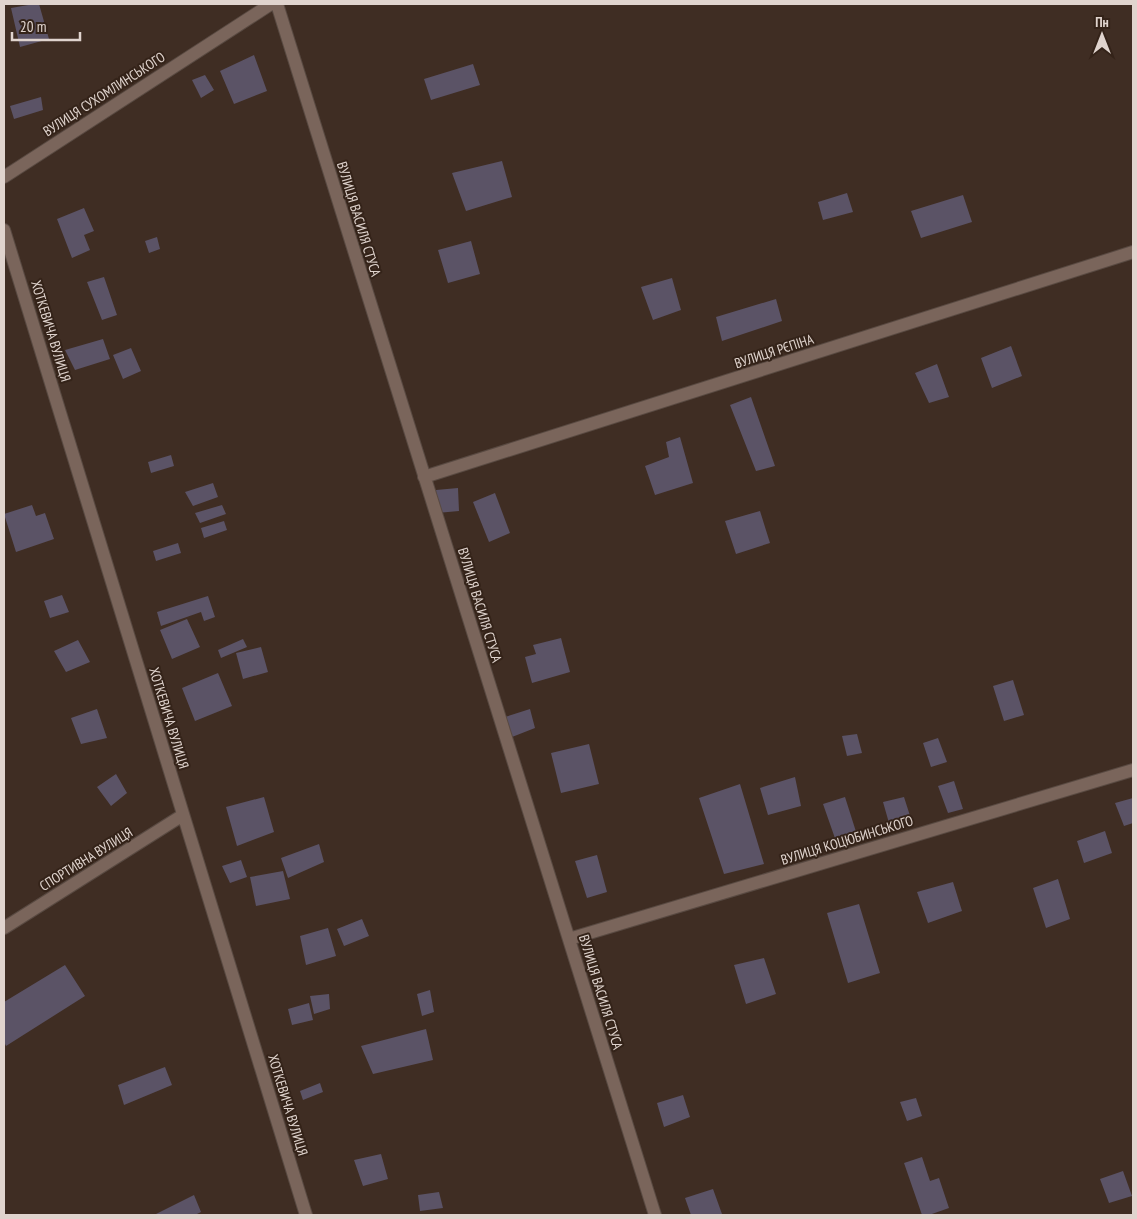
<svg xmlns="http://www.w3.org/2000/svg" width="1137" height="1219" font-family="'PT Sans Narrow',sans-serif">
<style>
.building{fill:#5b5366}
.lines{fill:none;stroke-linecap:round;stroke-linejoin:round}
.street-casing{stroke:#594a42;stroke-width:14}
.street{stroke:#7a655b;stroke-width:12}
.labels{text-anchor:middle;stroke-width:4;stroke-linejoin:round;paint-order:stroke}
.street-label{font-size:14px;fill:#e0d4ce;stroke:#342319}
</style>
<rect width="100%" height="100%" fill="#3f2d23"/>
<path class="building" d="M 34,4 L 39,4 L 49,39 L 20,47 L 11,8 Z
M 254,55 L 267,91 L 234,104 L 220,71 Z
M 473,64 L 480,85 L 431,100 L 424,79 Z
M 205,75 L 214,90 L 201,98 L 192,80 Z
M 41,97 L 43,110 L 14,119 L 10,106 Z
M 502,161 L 512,197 L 466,211 L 452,173 Z
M 847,193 L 853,212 L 823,220 L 818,202 Z
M 963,195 L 972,222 L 921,238 L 911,211 Z
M 84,208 L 94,231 L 84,235 L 90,250 L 72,258 L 57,219 Z
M 157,237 L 160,249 L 149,253 L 145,241 Z
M 471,241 L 480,274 L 448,283 L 438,250 Z
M 104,277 L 117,315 L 102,320 L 87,282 Z
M 672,278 L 681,310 L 653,320 L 641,287 Z
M 776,299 L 782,321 L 722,341 L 716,317 Z
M 103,339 L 110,359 L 75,370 L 65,350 Z
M 1011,346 L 1022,376 L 992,388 L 981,358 Z
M 131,348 L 141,371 L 123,379 L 113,355 Z
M 937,364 L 949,397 L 929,403 L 915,373 Z
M 751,397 L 775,466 L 756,471 L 730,405 Z
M 680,437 L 693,483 L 655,495 L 645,466 L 669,457 L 666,442 Z
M 171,455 L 174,466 L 151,473 L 148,462 Z
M 213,483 L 218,497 L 193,506 L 185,492 Z
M 458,488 L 459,511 L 437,513 L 436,490 Z
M 495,493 L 510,533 L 489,542 L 473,502 Z
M 32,505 L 36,516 L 45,513 L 54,539 L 16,552 L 4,514 Z
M 222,505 L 226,514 L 200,523 L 195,513 Z
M 760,511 L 770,543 L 736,554 L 725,521 Z
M 224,521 L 227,530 L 204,538 L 201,528 Z
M 178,543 L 181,553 L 156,561 L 153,551 Z
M 62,595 L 69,612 L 50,618 L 44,601 Z
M 208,596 L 215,617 L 204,621 L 201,612 L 161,626 L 157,612 Z
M 187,619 L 200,647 L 172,659 L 160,630 Z
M 561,638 L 570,672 L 532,683 L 525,657 L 536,654 L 533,645 Z
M 243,639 L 247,647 L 221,658 L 218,650 Z
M 78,640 L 90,662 L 66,672 L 54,651 Z
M 261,647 L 268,672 L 243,679 L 236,653 Z
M 218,673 L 232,706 L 195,721 L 182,688 Z
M 1013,680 L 1024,715 L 1004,721 L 993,686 Z
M 97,709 L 107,738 L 81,744 L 71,718 Z
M 530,709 L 535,728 L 512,737 L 505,717 Z
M 857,734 L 862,753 L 847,756 L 842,736 Z
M 938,738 L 947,762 L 931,767 L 923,743 Z
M 589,744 L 599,784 L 561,793 L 551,753 Z
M 116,774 L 127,793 L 111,806 L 97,787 Z
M 795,777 L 801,806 L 768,815 L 760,788 Z
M 954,781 L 963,809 L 948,813 L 938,786 Z
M 740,784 L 764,864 L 724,874 L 699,798 Z
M 264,797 L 274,832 L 237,846 L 226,807 Z
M 845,797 L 858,838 L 837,844 L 823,804 Z
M 904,797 L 912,822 L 891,830 L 883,802 Z
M 1133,798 L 1133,823 L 1124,826 L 1115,803 Z
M 1105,831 L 1112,853 L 1084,863 L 1077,841 Z
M 319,844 L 324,862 L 288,878 L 281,858 Z
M 597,855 L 607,892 L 587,898 L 575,861 Z
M 241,860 L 247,877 L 230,883 L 222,866 Z
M 283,871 L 290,899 L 256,906 L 250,877 Z
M 1058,879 L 1070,919 L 1046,928 L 1033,888 Z
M 953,882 L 962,911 L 928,923 L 917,892 Z
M 859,904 L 880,973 L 848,983 L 827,913 Z
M 362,919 L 369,936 L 344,946 L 337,929 Z
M 328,928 L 336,956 L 306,965 L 300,936 Z
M 764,958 L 776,994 L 746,1004 L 734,965 Z
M 65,965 L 85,996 L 6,1046 L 4,1042 L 4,1002 Z
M 430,990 L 434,1012 L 422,1016 L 417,994 Z
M 329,994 L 330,1009 L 314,1014 L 310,996 Z
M 309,1003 L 313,1020 L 292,1025 L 288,1009 Z
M 426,1029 L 433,1060 L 373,1074 L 361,1046 Z
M 165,1067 L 172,1085 L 124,1105 L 118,1085 Z
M 320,1083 L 323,1092 L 303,1100 L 300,1091 Z
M 683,1095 L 690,1117 L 664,1127 L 657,1103 Z
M 916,1098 L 922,1116 L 907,1121 L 900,1102 Z
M 381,1154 L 388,1179 L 363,1186 L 354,1160 Z
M 922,1157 L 930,1181 L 939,1178 L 949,1208 L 929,1215 L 922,1215 L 904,1163 Z
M 1123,1171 L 1132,1196 L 1109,1203 L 1100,1179 Z
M 713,1189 L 722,1214 L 691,1215 L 685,1198 Z
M 439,1192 L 443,1208 L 420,1211 L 418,1195 Z
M 194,1195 L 201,1212 L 195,1215 L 154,1215 Z"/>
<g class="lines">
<g class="street-casing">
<path id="street" d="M 277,4 L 655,1215
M 4,177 L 271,4
M 4,230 L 306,1215
M 424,477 L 1133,252
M 4,928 L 183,815
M 569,939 L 1133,770"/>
</g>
<use href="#street" class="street"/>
</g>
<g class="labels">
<g class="street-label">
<text transform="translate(104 94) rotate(-33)" y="5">ВУЛИЦЯ СУХОМЛИНСЬКОГО</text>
<text transform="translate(359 219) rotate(73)" y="5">ВУЛИЦЯ ВАСИЛЯ СТУСА</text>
<text transform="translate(51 331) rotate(73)" y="5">ХОТКЕВИЧА ВУЛИЦЯ</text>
<text transform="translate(774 351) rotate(-18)" y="5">ВУЛИЦЯ РЄПІНА</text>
<text transform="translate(480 605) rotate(73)" y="5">ВУЛИЦЯ ВАСИЛЯ СТУСА</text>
<text transform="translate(169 718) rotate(73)" y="5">ХОТКЕВИЧА ВУЛИЦЯ</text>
<text transform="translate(847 840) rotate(-17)" y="5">ВУЛИЦЯ КОЦЮБИНСЬКОГО</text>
<text transform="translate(86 859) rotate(-32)" y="5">СПОРТИВНА ВУЛИЦЯ</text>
<text transform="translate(601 992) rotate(73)" y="5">ВУЛИЦЯ ВАСИЛЯ СТУСА</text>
<text transform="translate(288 1105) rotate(73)" y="5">ХОТКЕВИЧА ВУЛИЦЯ</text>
</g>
</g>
<rect width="1137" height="1219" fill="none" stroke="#e0d4ce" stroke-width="10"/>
<g transform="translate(1102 35)" stroke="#342319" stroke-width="4" paint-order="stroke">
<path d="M0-4L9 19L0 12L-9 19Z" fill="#e0d4ce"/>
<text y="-8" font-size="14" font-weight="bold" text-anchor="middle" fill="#e0d4ce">Пн</text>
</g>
<path d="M12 32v8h68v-8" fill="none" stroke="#e0d4ce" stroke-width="2.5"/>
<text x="20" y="32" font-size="15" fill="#e0d4ce" stroke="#342319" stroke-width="4" paint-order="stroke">20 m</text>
</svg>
